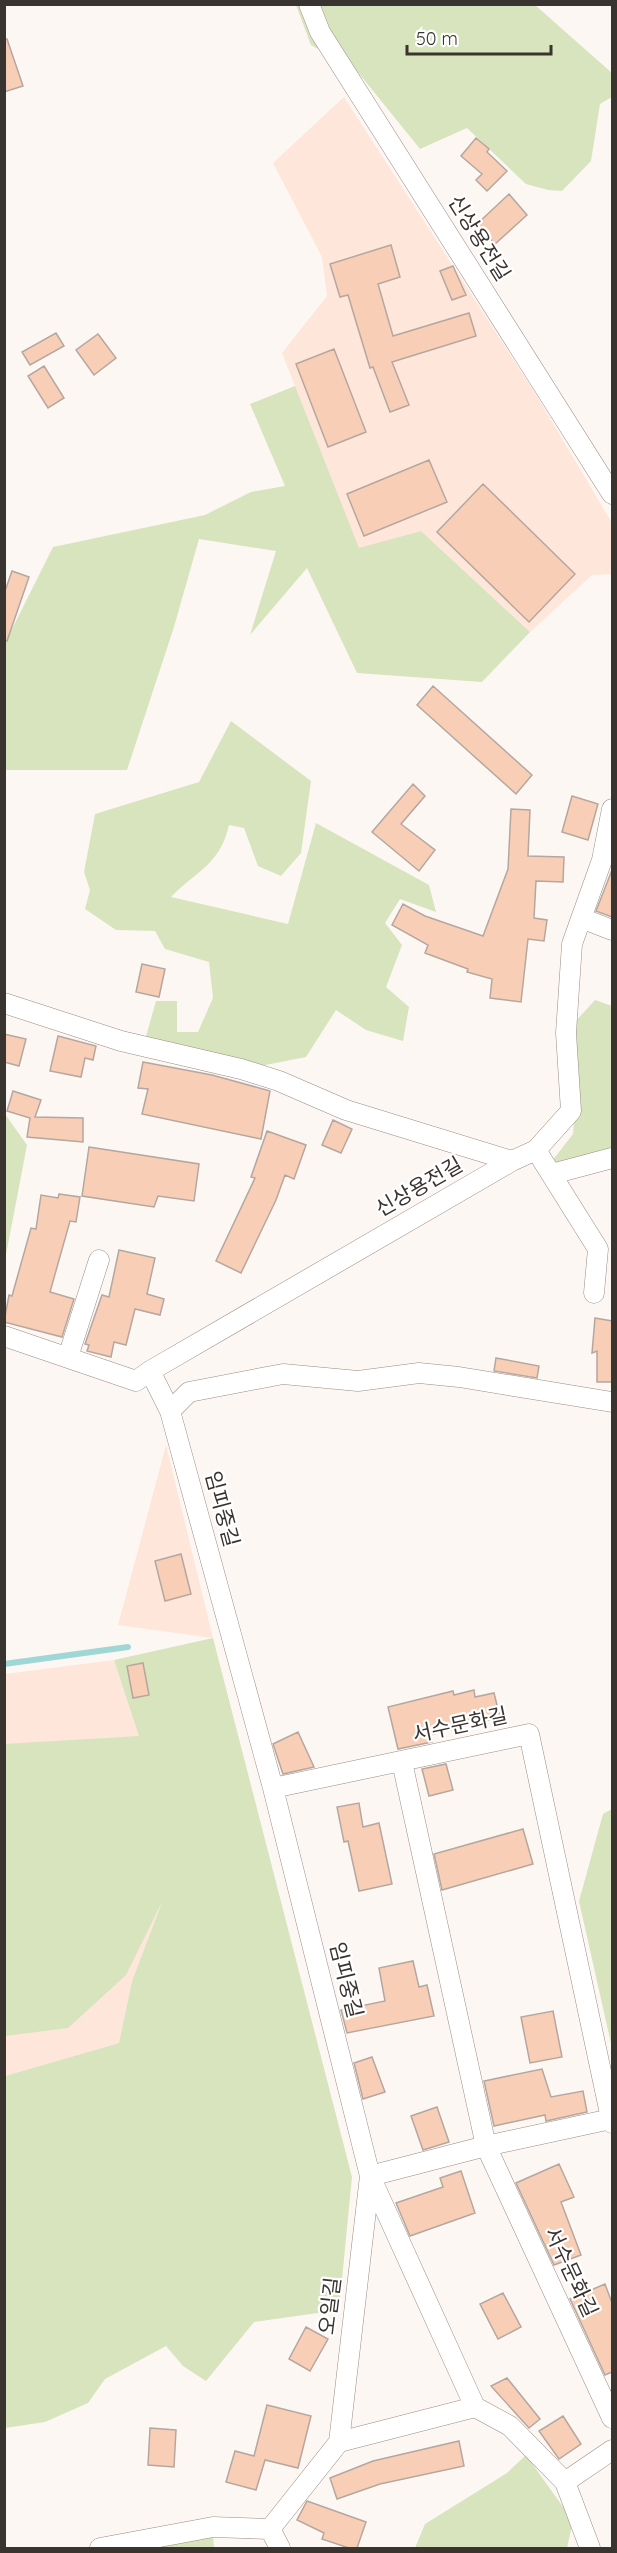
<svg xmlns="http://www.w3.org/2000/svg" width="617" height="2553" font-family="Quicksand,'Noto Sans KR',sans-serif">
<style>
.built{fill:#fee6da}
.green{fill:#d7e4bd}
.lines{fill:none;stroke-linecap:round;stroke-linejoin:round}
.stream{stroke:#9fd7d7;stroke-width:6}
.building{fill:#f8cfb6;stroke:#b5a79f;stroke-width:1.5}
.minor-casing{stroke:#9a8c84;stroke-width:21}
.minor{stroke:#fff;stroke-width:20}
.labels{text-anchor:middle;stroke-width:4.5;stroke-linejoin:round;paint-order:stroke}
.street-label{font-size:21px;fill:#3a3431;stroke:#fff}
</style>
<rect width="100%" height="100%" fill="#fdf7f4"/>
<path class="built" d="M 344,97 L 535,393 L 612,523 L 612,574 L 592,575 L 530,632 L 421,531 L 359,549 L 282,353 L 327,296 L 322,257 L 273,163 Z
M 166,1445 L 213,1638 L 118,1625 Z
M 114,1660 L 140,1736 L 165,1893 L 132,1981 L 119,2043 L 5,2076 L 5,1674 Z"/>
<path class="green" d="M 296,5 L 535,5 L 612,73 L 612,97 L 600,104 L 591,161 L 562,191 L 548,190 L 526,184 L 467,128 L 420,149 L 357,71 L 311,45 Z
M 295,386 L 359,548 L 421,531 L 530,632 L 482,682 L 357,673 L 307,568 L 250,635 L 276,551 L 199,539 L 174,627 L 127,770 L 5,770 L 4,645 L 53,547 L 205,515 L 251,492 L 285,486 L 250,404 Z
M 231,721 L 311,781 L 301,853 L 281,876 L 258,866 L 244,828 L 229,825 C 220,865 197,870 171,897 L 288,924 L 316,823 L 429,885 L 436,912 L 400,899 L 385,923 L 402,945 L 386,987 L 409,1007 L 403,1041 L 366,1030 L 336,1010 L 306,1057 L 230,1072 L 141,1054 L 156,1001 L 177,1001 L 177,1032 L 198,1032 L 213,998 L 209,962 L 165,949 L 155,931 L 116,930 L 85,909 L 90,890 L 84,872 L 95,814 L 199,782 Z
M 595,1000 L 612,1006 L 612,1167 L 607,1170 L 552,1161 L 573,1134 L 578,1076 L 574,1023 Z
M 5,1114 L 27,1145 L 5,1260 Z
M 213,1638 L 352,2177 L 339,2310 L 254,2322 L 206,2381 L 183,2366 L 166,2346 L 105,2379 L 88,2403 L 45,2422 L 5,2428 L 5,2076 L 119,2043 L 132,1981 L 162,1902 L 126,1975 L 68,2028 L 5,2036 L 5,1744 L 139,1736 L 114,1660 Z
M 612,1809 L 612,2048 L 579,1901 L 603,1814 Z
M 526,2455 L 573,2521 L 567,2548 L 415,2548 L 425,2524 L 507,2473 Z
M 213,2537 L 214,2548 L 140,2548 Z"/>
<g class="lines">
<path class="stream" d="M 4,1664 L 128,1647"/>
</g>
<path class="building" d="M 4,39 L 7,39 L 23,86 L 4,92 Z
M 476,138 L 489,149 L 487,152 L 507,171 L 487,191 L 476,180 L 482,174 L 461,156 Z
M 509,194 L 527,215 L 495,244 L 477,224 Z
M 391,245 L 400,277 L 378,284 L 393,336 L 469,313 L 476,336 L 392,362 L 409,405 L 390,412 L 373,367 L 370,368 L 348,295 L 340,297 L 330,264 Z
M 453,266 L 466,295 L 452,300 L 440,271 Z
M 56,333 L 64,346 L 30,365 L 22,352 Z
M 98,334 L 116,358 L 94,375 L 76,350 Z
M 334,349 L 366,432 L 328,447 L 296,364 Z
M 44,366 L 64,398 L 48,408 L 28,376 Z
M 429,460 L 447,502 L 364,536 L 347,494 Z
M 483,484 L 575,574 L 529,622 L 437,532 Z
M 12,571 L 29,577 L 7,641 L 4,640 L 4,594 Z
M 433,686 L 532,775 L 516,794 L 417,705 Z
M 413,784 L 425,796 L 401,824 L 435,850 L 419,871 L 372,832 Z
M 572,796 L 598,804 L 588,840 L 562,832 Z
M 511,809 L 530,810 L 528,856 L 564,857 L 563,882 L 536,881 L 534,918 L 547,920 L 544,941 L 528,939 L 521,1002 L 490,998 L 492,979 L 467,972 L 468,969 L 425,953 L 428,945 L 392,925 L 403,904 L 425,916 L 483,936 L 508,869 Z
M 612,870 L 612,917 L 596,911 Z
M 142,964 L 165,969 L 159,997 L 136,992 Z
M 4,1034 L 26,1039 L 19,1066 L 4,1062 Z
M 58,1036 L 96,1046 L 93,1060 L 85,1058 L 81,1077 L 50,1071 Z
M 143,1062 L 212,1075 L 270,1091 L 261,1139 L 142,1114 L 148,1089 L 138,1088 Z
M 13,1091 L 41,1100 L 35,1117 L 83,1118 L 83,1142 L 27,1137 L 30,1118 L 7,1111 Z
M 333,1120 L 352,1129 L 341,1153 L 322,1145 Z
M 267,1131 L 306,1145 L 294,1179 L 285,1175 L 276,1200 L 241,1273 L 216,1261 L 255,1178 L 251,1177 Z
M 89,1147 L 199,1164 L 194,1201 L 158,1196 L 154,1207 L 82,1196 Z
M 59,1194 L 80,1197 L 76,1222 L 70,1221 L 50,1292 L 74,1299 L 62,1337 L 4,1322 L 9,1295 L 12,1296 L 31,1228 L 36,1229 L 41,1195 L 58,1198 Z
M 119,1250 L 155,1258 L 147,1294 L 164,1299 L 160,1315 L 135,1309 L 126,1345 L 114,1342 L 111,1357 L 87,1351 L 89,1345 L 85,1344 L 102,1295 L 109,1297 Z
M 595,1318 L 612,1321 L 612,1382 L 597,1382 L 597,1351 L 592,1353 Z
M 496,1358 L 539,1366 L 537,1378 L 494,1371 Z
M 181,1554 L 191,1594 L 165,1601 L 155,1561 Z
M 143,1663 L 149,1695 L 133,1698 L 127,1666 Z
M 474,1690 L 475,1697 L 494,1693 L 500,1717 L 430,1735 L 432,1742 L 398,1749 L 388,1707 L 453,1691 L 454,1695 Z
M 298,1732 L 314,1767 L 283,1774 L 273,1744 Z
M 446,1764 L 453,1790 L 429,1796 L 422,1769 Z
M 359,1803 L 363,1827 L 379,1823 L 392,1884 L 359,1891 L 348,1841 L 344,1842 L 337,1807 Z
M 523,1829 L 533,1864 L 442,1890 L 434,1854 Z
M 413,1961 L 419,1987 L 427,1985 L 434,2016 L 347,2033 L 341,2010 L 385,2001 L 379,1968 Z
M 553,2011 L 562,2057 L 530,2063 L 521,2017 Z
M 372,2057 L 385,2092 L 363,2099 L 354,2063 Z
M 542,2069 L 551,2097 L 583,2091 L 587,2112 L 546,2121 L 545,2115 L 494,2126 L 484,2081 Z
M 437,2107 L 449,2142 L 423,2150 L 411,2116 Z
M 559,2164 L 574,2197 L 561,2202 L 581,2255 L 554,2265 L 516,2183 Z
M 461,2171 L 475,2213 L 410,2236 L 396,2203 L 443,2187 L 440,2178 Z
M 605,2284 L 612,2303 L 612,2372 L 605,2375 L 570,2299 Z
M 503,2293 L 521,2327 L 498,2339 L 480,2304 Z
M 306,2327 L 328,2339 L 310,2371 L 289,2359 Z
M 507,2378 L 540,2419 L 529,2428 L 491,2386 Z
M 267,2405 L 311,2416 L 298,2468 L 265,2460 L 256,2490 L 226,2482 L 235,2451 L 254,2456 Z
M 563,2416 L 581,2444 L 559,2459 L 539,2431 Z
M 150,2428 L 176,2430 L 174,2467 L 148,2465 Z
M 459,2441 L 464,2466 L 380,2484 L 337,2499 L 330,2478 L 373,2461 Z
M 307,2501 L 366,2522 L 357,2548 L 349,2548 L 322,2539 L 324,2533 L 297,2520 Z"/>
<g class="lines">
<g class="minor-casing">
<path id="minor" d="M 309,4 L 320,32 L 612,494
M 581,918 L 612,930
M 4,1003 L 121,1041 L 241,1069 L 279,1081 L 346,1110 L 512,1161
M 536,1150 L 598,1249 L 594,1293
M 552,1174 L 612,1158
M 4,1336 L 136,1381 L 150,1371 L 512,1161 L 536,1150 L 571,1111 L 566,1033 L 572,944 L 602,860 L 612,809
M 68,1357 L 99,1260
M 150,1371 L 170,1411 L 273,1788 L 370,2176 L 475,2407 L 510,2426 L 565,2482 L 590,2548
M 170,1411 L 189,1392 L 283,1374 L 358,1381 L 419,1373 L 459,1377 L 612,1402
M 402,1762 L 486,2146 L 612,2418
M 273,1788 L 529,1734 L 612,2123
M 339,2442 L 475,2407
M 565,2482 L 612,2450
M 270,2529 L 280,2548
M 100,2548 L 213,2527 L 270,2529 L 339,2442 L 370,2176 L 486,2146 L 611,2119"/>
</g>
<use href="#minor" class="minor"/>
</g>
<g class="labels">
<g class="street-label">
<text transform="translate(479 238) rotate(58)" y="7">신상용전길</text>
<text transform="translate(419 1187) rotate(-30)" y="7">신상용전길</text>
<text transform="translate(222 1509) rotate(75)" y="7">임피중길</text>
<text transform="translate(460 1725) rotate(-12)" y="7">서수문화길</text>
<text transform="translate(346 1980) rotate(76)" y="7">임피중길</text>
<text transform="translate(571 2272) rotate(65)" y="7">서수문화길</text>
<text transform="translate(330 2306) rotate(-83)" y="7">오일길</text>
</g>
</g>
<rect width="617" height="2553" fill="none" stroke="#3a3431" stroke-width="12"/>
<path d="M407 45v9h144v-9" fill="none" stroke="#3a3431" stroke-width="3"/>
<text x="416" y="45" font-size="18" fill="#3a3431" stroke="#ffffff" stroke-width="4.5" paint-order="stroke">50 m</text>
</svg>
